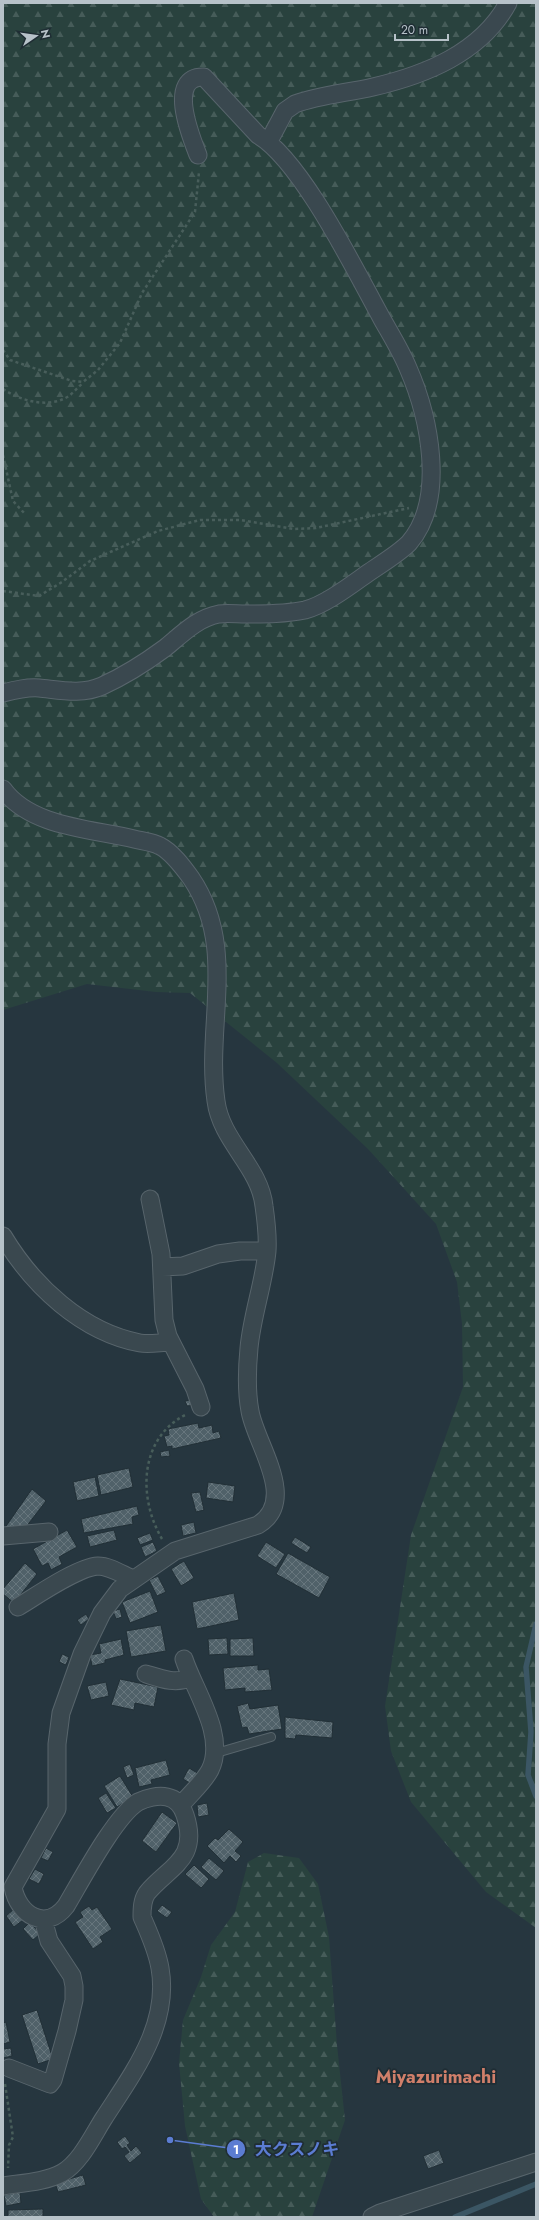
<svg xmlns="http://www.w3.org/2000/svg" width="539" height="2220" font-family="Jost,'Noto Sans JP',sans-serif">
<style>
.forest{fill:url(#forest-firs)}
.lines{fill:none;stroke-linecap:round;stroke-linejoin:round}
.stream{stroke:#3b5664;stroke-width:5.5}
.building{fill:url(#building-cross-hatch);stroke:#212f36}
.service-casing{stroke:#58656c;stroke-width:10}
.minor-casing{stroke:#58656c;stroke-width:19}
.path{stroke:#485e5b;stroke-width:2.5;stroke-dasharray:3 3;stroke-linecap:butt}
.service{stroke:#3a484f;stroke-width:8}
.minor{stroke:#3a484f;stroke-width:17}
.labels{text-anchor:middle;stroke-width:3.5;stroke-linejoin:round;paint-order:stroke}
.quarter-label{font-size:18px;font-weight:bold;fill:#d07f6a;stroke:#1f2d34}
.leader{fill:none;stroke:#5b7cd2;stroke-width:1.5}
.callout-dot{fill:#5b7cd2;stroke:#1f2d34;stroke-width:1.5}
.mark-label{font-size:12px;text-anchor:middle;font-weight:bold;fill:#fff}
.callout-label{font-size:17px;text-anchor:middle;font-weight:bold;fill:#5b7cd2;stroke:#1f2d34;stroke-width:3.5;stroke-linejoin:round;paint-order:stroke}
</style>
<defs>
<pattern id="forest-firs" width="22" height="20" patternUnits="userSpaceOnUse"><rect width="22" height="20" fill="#29423e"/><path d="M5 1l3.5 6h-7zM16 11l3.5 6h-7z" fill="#465c59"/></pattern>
<pattern id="building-cross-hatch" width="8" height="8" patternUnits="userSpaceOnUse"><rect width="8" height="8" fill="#506169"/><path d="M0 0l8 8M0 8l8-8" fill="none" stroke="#67767d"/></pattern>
</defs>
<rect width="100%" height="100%" fill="#26363f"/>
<path class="forest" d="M 3,3 L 536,3 L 536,1928 L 486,1892 L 411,1802 L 391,1751 L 385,1706 L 411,1535 L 463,1387 L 462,1324 L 457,1282 L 436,1224 L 368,1149 L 277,1063 L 190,993 L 156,992 L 87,984 L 3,1010 Z
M 264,1853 L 299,1858 L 318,1884 L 329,1937 L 337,2045 L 345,2120 L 312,2217 L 214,2217 L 201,2199 L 185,2126 L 179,2063 L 183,2020 L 201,1977 L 211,1945 L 235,1912 L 248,1862 Z"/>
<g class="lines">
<path class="stream" d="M 536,1624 L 526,1667 L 531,1732 L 528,1775 L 536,1796
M 455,2217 L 536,2184"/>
</g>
<path class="building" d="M 194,1399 L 196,1405 L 187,1406 L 185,1401 Z
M 198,1423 L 199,1428 L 212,1425 L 213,1433 L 219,1431 L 221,1438 L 172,1449 L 172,1446 L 167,1447 L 164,1436 L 169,1435 L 168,1429 Z
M 169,1450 L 170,1456 L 161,1457 L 160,1452 Z
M 129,1468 L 133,1487 L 101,1495 L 97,1475 Z
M 95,1477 L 99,1496 L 77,1501 L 73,1482 Z
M 208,1482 L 235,1486 L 233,1502 L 206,1498 Z
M 32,1489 L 46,1501 L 26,1527 L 4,1529 Z
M 200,1492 L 204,1510 L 196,1512 L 191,1493 Z
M 137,1506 L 139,1515 L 132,1517 L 133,1524 L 84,1533 L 81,1519 Z
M 194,1522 L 196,1533 L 183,1536 L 181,1525 Z
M 67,1530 L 77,1547 L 59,1557 L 62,1564 L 51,1570 L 48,1563 L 42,1566 L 33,1549 Z
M 114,1530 L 117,1540 L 90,1547 L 87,1536 Z
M 150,1533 L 153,1540 L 140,1545 L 137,1538 Z
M 295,1537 L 311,1547 L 307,1553 L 291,1543 Z
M 153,1542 L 157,1551 L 145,1557 L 141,1547 Z
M 266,1542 L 285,1554 L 276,1568 L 257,1556 Z
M 288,1553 L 330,1577 L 319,1598 L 276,1574 Z
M 184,1561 L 194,1578 L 181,1586 L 171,1569 Z
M 25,1563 L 37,1574 L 14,1603 L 3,1594 L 3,1589 Z
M 158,1576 L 166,1592 L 157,1596 L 149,1580 Z
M 150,1591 L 158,1612 L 130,1623 L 122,1602 Z
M 234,1593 L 239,1620 L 197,1629 L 192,1602 Z
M 120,1609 L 122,1617 L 116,1619 L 113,1611 Z
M 86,1614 L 89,1619 L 81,1625 L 77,1620 Z
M 161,1625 L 166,1651 L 131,1657 L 126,1631 Z
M 227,1638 L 228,1654 L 209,1655 L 208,1639 Z
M 253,1638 L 254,1656 L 230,1656 L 230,1639 Z
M 121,1639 L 124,1655 L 105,1660 L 105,1663 L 92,1666 L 90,1655 L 101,1653 L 99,1644 Z
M 62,1654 L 69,1657 L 66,1665 L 59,1662 Z
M 258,1665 L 258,1670 L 269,1669 L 272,1690 L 245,1692 L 245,1688 L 225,1690 L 223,1668 Z
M 120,1679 L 158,1687 L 154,1707 L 135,1703 L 134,1710 L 111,1705 Z
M 106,1682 L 109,1696 L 91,1700 L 87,1686 Z
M 248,1703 L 250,1709 L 278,1705 L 282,1729 L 249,1734 L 247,1727 L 242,1728 L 237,1706 Z
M 285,1717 L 333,1722 L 332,1738 L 296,1735 L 295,1739 L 285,1738 Z
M 166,1760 L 170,1775 L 151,1780 L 152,1784 L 139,1787 L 135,1768 Z
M 130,1764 L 134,1775 L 127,1778 L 123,1767 Z
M 189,1768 L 199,1774 L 193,1785 L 183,1779 Z
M 120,1776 L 133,1797 L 117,1807 L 104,1786 Z
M 106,1793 L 116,1808 L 107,1813 L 98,1798 Z
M 207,1803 L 209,1815 L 198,1817 L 197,1805 Z
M 162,1812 L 177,1823 L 156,1852 L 142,1841 Z
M 229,1829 L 243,1842 L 235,1851 L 241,1856 L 236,1862 L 230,1856 L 224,1863 L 207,1846 L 215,1838 L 218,1840 Z
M 46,1848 L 53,1852 L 48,1861 L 41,1858 Z
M 209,1858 L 224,1871 L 216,1880 L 201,1867 Z
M 194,1865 L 209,1879 L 201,1888 L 185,1874 Z
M 35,1869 L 44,1874 L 39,1884 L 29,1879 Z
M 162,1905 L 172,1912 L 167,1918 L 157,1911 Z
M 89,1906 L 92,1910 L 97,1907 L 112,1929 L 100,1937 L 103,1942 L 93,1949 L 75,1922 L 83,1917 L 80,1912 Z
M 14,1909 L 23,1920 L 14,1927 L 6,1916 Z
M 30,1922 L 40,1934 L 33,1940 L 23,1929 Z
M 37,2010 L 53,2059 L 38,2064 L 22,2015 Z
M 6,2022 L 10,2042 L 3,2044 L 3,2023 Z
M 11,2048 L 12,2056 L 3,2058 L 3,2049 Z
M 125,2136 L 130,2143 L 127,2145 L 131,2151 L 136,2146 L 142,2153 L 130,2163 L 124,2156 L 129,2152 L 125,2147 L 122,2149 L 117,2142 Z
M 439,2150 L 444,2163 L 428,2169 L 423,2156 Z
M 83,2175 L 86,2185 L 58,2192 L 55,2183 Z
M 20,2192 L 21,2203 L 6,2206 L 4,2195 Z
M 43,2209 L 43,2217 L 8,2217 L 8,2210 Z"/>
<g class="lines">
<g class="service-casing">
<path id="service" d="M 213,1754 L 271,1737"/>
</g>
<g class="minor-casing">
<path id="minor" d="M 269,141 L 285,111 L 295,104 C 320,95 347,93 373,87 C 425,75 481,53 508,3
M 3,693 C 15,690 27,687 39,688 C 60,690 82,695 102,686 C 124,676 146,662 165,648 C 181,635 197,618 219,614 C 227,613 237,614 246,614 C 266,614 286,614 305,610 C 325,605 351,585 368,573 C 381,564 398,554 409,543 C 447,499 429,416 408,368 C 401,351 391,335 382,319 C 356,272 302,161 258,135 L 204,77 C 166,76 191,137 198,155
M 3,789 C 30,827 92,829 134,839 C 142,841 153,842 160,846 C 172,852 183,867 191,878 C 238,947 205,1025 216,1101 C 221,1141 260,1167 264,1206 C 266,1220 268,1237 267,1251 C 264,1283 252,1315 249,1348 C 247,1369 246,1390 250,1411 C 255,1443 299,1500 258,1525 L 175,1551 L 120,1589 L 102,1613 L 82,1654 L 61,1713 L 57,1744 L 57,1809 L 13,1887 C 18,1915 46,1932 66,1906 C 81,1881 115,1816 138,1802 C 146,1798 158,1795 167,1797 C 177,1799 182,1806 185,1815 C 200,1860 168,1867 147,1893 C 142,1900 142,1909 142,1917 C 149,1933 157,1950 160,1968 C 170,2025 133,2073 104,2118 C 93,2135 81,2162 62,2173 C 45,2182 22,2183 3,2186
M 150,1199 L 161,1254 L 164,1320 L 168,1336 L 195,1389 L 201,1407
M 3,1236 C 33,1286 82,1332 140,1343 C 150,1345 161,1342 171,1342
M 162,1267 L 183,1266 L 218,1254 L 240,1251 L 267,1251
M 3,1536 L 49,1532
M 18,1607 C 36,1596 78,1567 98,1566 C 110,1566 123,1575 133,1579
M 146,1674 C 162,1679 175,1684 190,1678
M 181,1805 C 190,1794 203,1783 210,1770 C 227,1736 194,1690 184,1659
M 9,2068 L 50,2084 L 53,2080 L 67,2031 L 74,2000 L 74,1986 L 72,1976 L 49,1941 L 43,1919
M 372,2217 L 380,2213 L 536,2162"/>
</g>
<path class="path" d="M 3,350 L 10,360 L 72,381 L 83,382 L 98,370 L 120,343 L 142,293 L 195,212 L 199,172
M 3,389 C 21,401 49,409 69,396 C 74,392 78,387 83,383
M 3,455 L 13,501 L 25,514
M 3,591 L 39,596 L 62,582 L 90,561 L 158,531 L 200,520 L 241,520 L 294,529 L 316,528 L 409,508
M 162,1539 C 138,1498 139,1439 185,1415
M 5,2084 L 13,2137 L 9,2145 L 8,2168"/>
<use href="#service" class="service"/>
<use href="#minor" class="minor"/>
</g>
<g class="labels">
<g class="quarter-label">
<text x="436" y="2083">Miyazurimachi</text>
</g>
</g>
<path class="leader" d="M170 2140L236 2149"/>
<g class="callout-dot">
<circle cx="170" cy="2140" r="4"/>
<circle cx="236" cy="2149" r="10"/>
</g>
<g class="mark-label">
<text x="236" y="2154">1</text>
</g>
<g class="callout-label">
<text x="297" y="2155">大クスノキ</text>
</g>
<rect width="539" height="2220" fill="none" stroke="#b7c2c9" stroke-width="8"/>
<g transform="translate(36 36) rotate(77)" stroke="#1f2d34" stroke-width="3" paint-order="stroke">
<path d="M0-3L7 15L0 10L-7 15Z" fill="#b7c2c9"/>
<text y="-6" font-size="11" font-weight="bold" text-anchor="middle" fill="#b7c2c9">N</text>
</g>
<path d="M395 34v6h53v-6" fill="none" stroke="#b7c2c9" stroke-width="2"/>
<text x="401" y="34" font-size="12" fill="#b7c2c9" stroke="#1f2d34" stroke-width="3" paint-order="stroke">20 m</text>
</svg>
